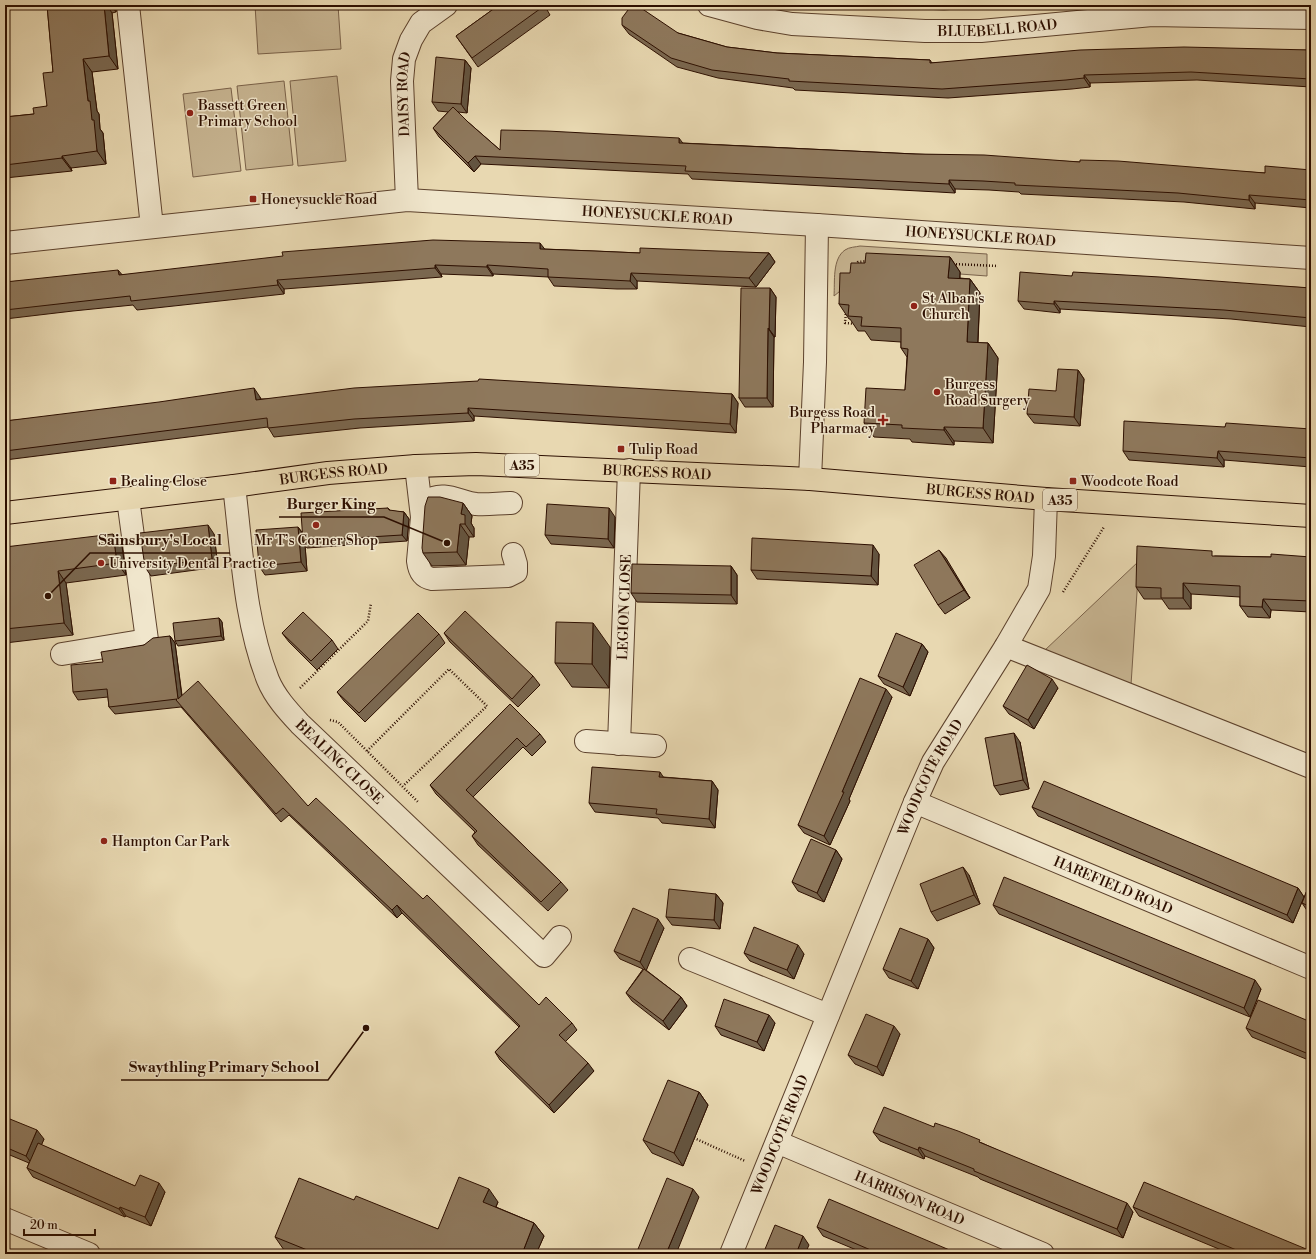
<svg xmlns="http://www.w3.org/2000/svg" width="1316" height="1259" font-family="'Libre Bodoni',serif">
<style>
.green{fill:#c8b693;stroke:#7a624a}
.lines{fill:none;stroke-linecap:round;stroke-linejoin:round}
.minor-casing{stroke:#5c412c;stroke-width:24}
.major-casing{stroke:#2d0f00;stroke-width:24}
.path{stroke:#2d0f00;stroke-width:2.5;stroke-dasharray:1 2;stroke-linecap:butt}
.minor{stroke:#f0e6cc;stroke-width:22}
.major{stroke:#e8d8b1;stroke-width:22}
.wall{fill:#7a674f;stroke:#2d0f00}
.shaded-wall{fill:#635440;stroke:#2d0f00}
.building{fill:#8e785c;stroke:#2d0f00}
.poi-dot{fill:#8f2418;stroke:#f0e6cc;stroke-width:1.5}
.labels{text-anchor:middle;stroke-width:3;stroke-linejoin:round;paint-order:stroke}
.shield{fill:#f0e6cc;stroke:#68503d;stroke-width:1}
.shield-label{font-size:13px;font-weight:bold;fill:#2d0f00}
.street-label{font-size:14px;fill:#2d0f00;stroke:#f0e6cc}
.poi-label{font-size:14px;fill:#2d0f00;stroke:#f0e6cc;text-anchor:start}
.leader{fill:none;stroke:#2d0f00;stroke-width:1.5}
.callout-dot{fill:#2d0f00;stroke:#f0e6cc;stroke-width:1.5}
.callout-label{font-size:15px;text-anchor:middle;font-weight:bold;fill:#2d0f00;stroke:#f0e6cc;stroke-width:3;stroke-linejoin:round;paint-order:stroke}
</style>
<rect width="100%" height="100%" fill="#e8d8b1"/>
<filter id="stains"><feTurbulence type="fractalNoise" baseFrequency=".005" numOctaves="4"/><feColorMatrix values="0 0 0 0 .2 0 0 0 0 .09 0 0 0 0 .02 0 0 0 .5 -.17"/></filter>
<radialGradient id="worn" r=".72"><stop offset=".6" stop-color="#630" stop-opacity="0"/><stop offset="1" stop-color="#630" stop-opacity=".3"/></radialGradient>
<path class="green" d="M 255,5 L 338,5 L 341,49 L 258,54 Z
M 838,5 L 1007,5 L 944,10 Z
M 337,76 L 346,161 L 298,166 L 290,81 Z
M 284,81 L 293,165 L 246,170 L 237,86 Z
M 231,88 L 241,171 L 193,177 L 183,94 Z
M 860,246 L 987,254 L 987,276 L 960,274 L 960,272 L 845,287 L 834,296 C 835,282 832,259 845,250 C 849,247 856,247 860,246 Z
M 1139,561 L 1131,685 L 1044,651 Z"/>
<g class="lines">
<g class="minor-casing">
<g id="minor">
<path d="M 128,5 L 152,227"/>
<path id="s1" d="M 709,5 L 757,18 L 792,24 L 925,31 L 981,31 L 1152,15 L 1311,18"/>
<path id="s2" d="M 407,200 L 402,81 L 404,59 L 411,40 L 421,23 L 446,5"/>
<path id="s3" d="M 5,243 L 407,200 L 817,225 L 1311,258"/>
<path d="M 416,466 L 422,517 L 418,561 C 419,570 422,577 432,579 L 508,576 L 516,572 L 516,564 L 513,554"/>
<path d="M 810,479 L 815,362 L 817,225"/>
<path id="s4" d="M 234,486 C 242,550 244,619 268,680 C 275,697 288,711 300,724 L 544,956 L 560,937"/>
<path d="M 422,517 L 427,501 C 443,490 460,502 476,504 C 487,505 500,503 511,503"/>
<path d="M 1006,646 L 1311,767"/>
<path d="M 62,654 L 147,640 L 128,499"/>
<path d="M 586,741 L 655,746"/>
<path id="s5" d="M 619,744 L 629,470"/>
<path id="s6" d="M 915,802 L 1311,968"/>
<path d="M 690,959 L 828,1015"/>
<path id="s7" d="M 777,1142 L 1043,1254"/>
<path d="M 5,1219 L 89,1254"/>
<path id="s8" d="M 731,1254 L 915,802 L 933,762 L 1006,646 L 1039,589 L 1044,556 L 1046,499"/>
</g>
</g>
<g class="major-casing">
<g id="major">
<path id="s9" d="M 5,513 L 234,486 L 328,473 L 416,466 L 476,464 L 810,479 L 1046,499 L 1311,516"/>
</g>
</g>
<path class="path" d="M 953,264 L 998,266
M 856,265 L 858,262 L 868,261
M 846,311 L 845,323 L 856,324
M 1063,592 L 1104,527
M 300,688 L 368,621 L 371,603
M 330,720 L 338,722 L 418,802
M 367,751 L 449,669 L 487,706 L 403,786
M 694,1138 L 745,1161"/>
<use href="#minor" class="minor"/>
<use href="#major" class="major"/>
</g>
<path class="wall" d="M 47,5 L 116,5 L 116,12 L 112,13 L 118,69 L 92,72 L 97,111 L 99,114 L 100,129 L 103,133 L 106,164 L 71,168 L 72,171 L 5,178 L 5,117 L 34,114 L 47,106 L 53,72 Z
M 499,5 L 550,5 L 546,8 L 550,15 L 478,67 L 456,36 Z
M 594,5 L 601,5 L 596,8 Z
M 622,25 L 678,33 L 727,47 L 777,53 L 930,60 L 932,63 L 1311,50 L 1311,87 L 1197,80 L 1090,83 L 1090,87 L 1072,89 L 948,98 L 795,90 L 793,88 L 718,78 L 677,67 L 629,34 Z
M 465,60 L 471,68 L 467,113 L 458,112 L 468,122 L 500,150 L 682,143 L 915,154 L 1080,162 L 1265,173 L 1311,170 L 1311,208 L 1255,203 L 1255,209 L 1184,202 L 1021,194 L 1019,192 L 989,190 L 955,189 L 955,193 L 938,192 L 692,179 L 688,174 L 481,164 L 474,172 L 439,137 L 433,128 L 448,112 L 438,111 L 432,102 Z
M 544,249 L 640,253 L 769,253 L 775,262 L 756,287 L 637,281 L 637,289 L 617,289 L 554,286 L 548,277 L 493,274 L 493,276 L 441,274 L 442,277 L 284,289 L 284,294 L 137,310 L 133,305 L 73,311 L 5,319 L 5,282 Z
M 950,257 L 960,272 L 960,278 L 970,279 L 980,293 L 978,343 L 988,343 L 998,358 L 993,443 L 954,441 L 954,445 L 912,442 L 910,439 L 874,437 L 864,423 L 905,390 L 907,357 L 901,348 L 901,342 L 871,340 L 865,331 L 858,331 L 850,319 L 849,319 L 839,304 L 850,273 L 865,263 Z
M 1072,276 L 1311,288 L 1311,327 L 1231,319 L 1060,309 L 1060,313 L 1024,309 L 1018,301 Z
M 770,288 L 776,297 L 775,337 L 774,337 L 773,407 L 745,407 L 739,398 Z
M 1078,370 L 1084,379 L 1080,426 L 1034,423 L 1027,414 L 1056,391 Z
M 732,394 L 738,403 L 736,433 L 474,416 L 474,421 L 360,428 L 274,437 L 268,427 L 5,460 L 5,421 L 260,397 L 261,399 Z
M 1225,427 L 1311,429 L 1311,467 L 1224,460 L 1224,467 L 1129,460 L 1123,451 Z
M 463,503 L 472,516 L 471,523 L 474,528 L 474,537 L 469,537 L 466,565 L 432,566 L 423,553 Z
M 388,508 L 391,511 L 404,512 L 409,519 L 407,541 L 307,548 L 305,545 L 307,571 L 265,575 L 259,566 L 298,527 L 302,532 Z
M 615,517 L 614,548 L 551,544 L 545,535 Z
M 214,534 L 218,567 L 151,576 L 145,567 Z
M 122,546 L 126,575 L 66,583 L 73,635 L 5,643 L 5,547 Z
M 939,550 L 970,598 L 945,614 L 938,605 Z
M 879,554 L 878,585 L 757,579 L 751,570 Z
M 1215,556 L 1271,557 L 1311,557 L 1311,612 L 1271,610 L 1270,618 L 1248,617 L 1240,606 L 1240,597 L 1191,594 L 1191,609 L 1169,609 L 1162,599 L 1144,599 L 1136,587 Z
M 731,566 L 737,575 L 737,604 L 637,602 L 631,593 Z
M 219,618 L 222,622 L 224,640 L 178,646 L 175,641 Z
M 282,633 L 332,640 L 338,649 L 317,670 L 289,642 Z
M 444,633 L 533,676 L 540,685 L 518,707 L 450,642 Z
M 439,634 L 445,643 L 365,722 L 344,701 L 337,692 Z
M 170,636 L 175,643 L 182,695 L 308,806 L 423,899 L 539,1005 L 572,1023 L 577,1030 L 565,1042 L 594,1071 L 554,1113 L 500,1060 L 495,1052 L 519,1027 L 402,913 L 397,918 L 289,815 L 281,822 L 181,707 L 115,714 L 109,707 L 108,697 L 78,700 L 73,692 L 103,662 L 144,645 Z
M 922,644 L 928,652 L 910,696 L 884,684 L 878,676 Z
M 610,647 L 609,688 L 572,687 L 555,663 Z
M 1058,688 L 1034,729 L 1009,714 L 1003,706 Z
M 892,697 L 849,799 L 850,801 L 830,845 L 804,833 L 798,825 Z
M 510,704 L 540,734 L 546,742 L 532,756 L 523,747 L 473,797 L 561,882 L 568,890 L 548,911 L 478,845 L 472,836 L 475,832 L 436,794 L 430,785 Z
M 1020,742 L 1029,789 L 1000,795 L 994,786 Z
M 663,777 L 712,781 L 718,790 L 715,828 L 662,823 L 658,818 L 595,812 L 589,803 Z
M 1032,807 L 1298,888 L 1304,897 L 1293,923 L 1038,816 Z
M 836,850 L 842,859 L 824,902 L 798,891 L 792,882 Z
M 969,875 L 980,904 L 937,921 L 931,912 Z
M 1311,880 L 1311,913 L 1308,912 L 1302,903 Z
M 716,894 L 723,903 L 720,929 L 672,925 L 666,917 Z
M 993,905 L 1261,989 L 1250,1017 L 999,914 Z
M 664,928 L 646,970 L 681,997 L 687,1006 L 669,1030 L 632,1001 L 626,993 L 643,969 L 620,959 L 614,951 Z
M 928,939 L 934,948 L 918,989 L 889,978 L 883,969 Z
M 744,953 L 804,954 L 794,979 L 750,961 Z
M 1311,1022 L 1311,1061 L 1252,1037 L 1246,1028 Z
M 775,1023 L 764,1051 L 721,1035 L 715,1026 Z
M 900,1034 L 883,1076 L 855,1064 L 848,1055 Z
M 699,1092 L 708,1105 L 683,1166 L 652,1153 L 643,1140 Z
M 5,1117 L 44,1139 L 41,1145 L 135,1186 L 165,1192 L 151,1226 L 126,1216 L 125,1217 L 33,1177 L 27,1168 L 29,1163 L 5,1153 Z
M 934,1127 L 982,1143 L 1133,1212 L 1123,1238 L 980,1179 L 978,1177 L 925,1156 L 924,1159 L 880,1141 L 873,1132 Z
M 354,1200 L 438,1229 L 498,1202 L 496,1207 L 534,1223 L 544,1236 L 536,1254 L 294,1254 L 284,1250 L 275,1237 Z
M 1133,1207 L 1311,1254 L 1231,1254 L 1139,1216 Z
M 817,1227 L 959,1254 L 866,1254 L 823,1236 Z"/>
<path class="shaded-wall" d="M 104,5 L 107,5 L 112,13 L 118,69 L 109,56 Z
M 111,5 L 116,5 L 116,12 Z
M 83,59 L 92,72 L 97,111 L 99,114 L 100,129 L 103,133 L 106,164 L 97,151 L 88,101 Z
M 465,60 L 471,68 L 467,113 L 461,104 Z
M 1084,75 L 1090,83 L 1090,87 L 1084,78 Z
M 679,138 L 685,146 L 679,143 Z
M 62,156 L 71,168 L 72,171 L 62,158 Z
M 475,156 L 481,164 L 474,172 L 468,163 Z
M 949,180 L 955,189 L 955,193 L 949,184 Z
M 1249,195 L 1255,203 L 1255,209 L 1249,200 Z
M 540,243 L 547,252 L 540,249 Z
M 769,253 L 775,262 L 756,287 L 749,278 Z
M 950,257 L 960,272 L 959,292 L 948,278 Z
M 435,265 L 441,274 L 442,277 L 435,268 Z
M 487,265 L 493,274 L 493,276 L 487,267 Z
M 118,270 L 125,278 L 119,275 Z
M 631,273 L 637,281 L 637,289 L 630,281 Z
M 970,279 L 980,293 L 977,357 L 967,342 Z
M 277,280 L 284,289 L 284,294 L 278,285 Z
M 770,288 L 776,297 L 775,337 L 769,329 Z
M 1054,301 L 1060,309 L 1060,313 L 1054,304 Z
M 768,328 L 774,337 L 773,407 L 767,398 Z
M 988,343 L 998,358 L 993,443 L 983,428 Z
M 1078,370 L 1084,379 L 1080,426 L 1074,417 Z
M 254,388 L 260,397 L 262,409 L 256,400 Z
M 732,394 L 738,403 L 736,433 L 730,424 Z
M 468,408 L 474,416 L 474,421 L 468,413 Z
M 944,427 L 954,441 L 954,445 L 944,430 Z
M 1218,451 L 1224,460 L 1224,467 L 1217,458 Z
M 463,503 L 472,516 L 471,523 L 474,528 L 474,537 L 465,524 L 461,514 Z
M 609,508 L 615,517 L 614,548 L 608,539 Z
M 404,512 L 409,519 L 407,541 L 402,535 Z
M 460,524 L 469,537 L 466,565 L 457,552 Z
M 208,525 L 214,534 L 218,567 L 212,559 Z
M 298,527 L 304,536 L 303,541 L 305,545 L 307,571 L 301,562 Z
M 113,534 L 122,546 L 126,575 L 117,563 Z
M 873,545 L 879,554 L 878,585 L 871,576 Z
M 939,550 L 946,558 L 970,598 L 964,590 Z
M 731,566 L 737,575 L 737,604 L 731,595 Z
M 58,571 L 66,583 L 73,635 L 64,623 Z
M 1183,583 L 1191,594 L 1191,609 L 1183,598 Z
M 1263,599 L 1271,610 L 1270,618 L 1262,607 Z
M 219,618 L 222,622 L 224,640 L 221,636 Z
M 593,623 L 610,647 L 609,688 L 592,664 Z
M 170,636 L 175,643 L 183,706 L 178,699 Z
M 922,644 L 928,652 L 910,696 L 903,687 Z
M 1052,679 L 1058,688 L 1034,729 L 1028,720 Z
M 886,689 L 892,697 L 849,799 L 850,801 L 830,845 L 824,836 L 842,792 Z
M 1014,733 L 1020,742 L 1029,789 L 1023,780 Z
M 660,772 L 666,781 L 659,777 Z
M 712,781 L 718,790 L 715,828 L 709,819 Z
M 836,850 L 842,859 L 824,902 L 817,893 Z
M 963,867 L 969,875 L 980,904 L 974,895 Z
M 1298,888 L 1304,897 L 1293,923 L 1287,915 Z
M 716,894 L 723,903 L 720,929 L 714,920 Z
M 397,905 L 402,913 L 397,918 L 392,910 Z
M 658,919 L 664,928 L 646,971 L 640,962 Z
M 928,939 L 934,948 L 918,989 L 911,981 Z
M 798,945 L 804,954 L 794,979 L 787,970 Z
M 1255,980 L 1261,989 L 1250,1017 L 1244,1008 Z
M 681,997 L 687,1006 L 669,1030 L 663,1021 Z
M 769,1015 L 775,1023 L 764,1051 L 757,1042 Z
M 894,1026 L 900,1034 L 883,1076 L 877,1067 Z
M 588,1063 L 594,1071 L 554,1113 L 549,1105 Z
M 699,1092 L 708,1105 L 683,1166 L 674,1153 Z
M 37,1130 L 44,1139 L 33,1165 L 26,1156 Z
M 919,1147 L 925,1156 L 924,1159 L 918,1150 Z
M 159,1183 L 165,1192 L 151,1226 L 145,1217 Z
M 489,1189 L 498,1202 L 492,1215 L 483,1202 Z
M 693,1189 L 699,1197 L 676,1254 L 666,1254 Z
M 1127,1203 L 1133,1212 L 1123,1238 L 1117,1229 Z
M 120,1207 L 126,1216 L 125,1217 L 119,1209 Z
M 534,1223 L 544,1236 L 536,1254 L 522,1254 Z
M 803,1236 L 809,1245 L 805,1254 L 796,1254 Z"/>
<path class="building" d="M 47,5 L 104,5 L 109,56 L 83,59 L 88,101 L 90,101 L 92,120 L 94,120 L 97,151 L 62,156 L 62,158 L 5,165 L 5,117 L 34,114 L 33,108 L 47,106 L 43,73 L 53,72 Z
M 499,5 L 543,5 L 544,6 L 472,58 L 456,36 Z
M 631,6 L 638,6 L 678,33 L 727,47 L 777,53 L 930,60 L 930,63 L 1080,50 L 1184,47 L 1311,50 L 1311,79 L 1191,72 L 1084,75 L 1084,78 L 1066,80 L 942,89 L 789,81 L 789,79 L 712,70 L 671,58 L 622,25 L 622,18 Z
M 436,57 L 465,60 L 461,104 L 432,102 Z
M 453,107 L 468,122 L 500,150 L 501,130 L 547,131 L 679,138 L 679,143 L 915,154 L 984,155 L 1080,162 L 1080,160 L 1118,161 L 1265,173 L 1265,166 L 1311,170 L 1311,200 L 1249,195 L 1249,200 L 1178,193 L 1015,185 L 1015,183 L 983,181 L 949,180 L 949,184 L 685,171 L 686,166 L 475,156 L 468,163 L 433,128 Z
M 433,240 L 540,243 L 540,249 L 595,251 L 640,253 L 640,248 L 769,253 L 749,278 L 631,273 L 630,281 L 611,280 L 548,277 L 548,269 L 487,265 L 487,267 L 435,265 L 435,268 L 277,280 L 278,285 L 131,301 L 130,296 L 67,303 L 5,310 L 5,282 L 118,270 L 119,275 L 283,256 L 282,252 Z
M 866,253 L 950,257 L 948,278 L 970,279 L 967,342 L 988,343 L 983,428 L 944,427 L 944,430 L 902,428 L 902,425 L 864,423 L 866,388 L 905,390 L 908,349 L 901,348 L 901,328 L 861,326 L 862,317 L 848,316 L 849,305 L 839,304 L 840,273 L 850,273 L 851,263 L 865,263 Z
M 1020,272 L 1072,276 L 1073,272 L 1160,277 L 1311,288 L 1311,318 L 1224,310 L 1054,301 L 1054,304 L 1018,301 Z
M 741,288 L 770,288 L 769,329 L 768,328 L 767,398 L 739,398 Z
M 1058,369 L 1078,370 L 1074,417 L 1027,414 L 1029,389 L 1056,391 Z
M 479,379 L 732,394 L 730,424 L 468,408 L 468,413 L 354,419 L 268,428 L 267,418 L 5,451 L 5,421 L 159,402 L 254,388 L 256,400 L 354,388 L 478,381 Z
M 1124,421 L 1225,427 L 1226,423 L 1311,429 L 1311,458 L 1218,451 L 1217,458 L 1123,451 Z
M 428,497 L 440,497 L 463,503 L 461,514 L 465,515 L 465,524 L 460,524 L 457,552 L 423,553 L 422,548 L 425,506 Z
M 547,504 L 609,508 L 608,539 L 545,535 Z
M 388,508 L 389,510 L 404,512 L 402,535 L 303,541 L 301,513 Z
M 208,525 L 212,559 L 145,567 L 140,533 Z
M 298,527 L 301,562 L 259,566 L 256,530 Z
M 113,534 L 117,563 L 58,571 L 64,623 L 5,629 L 5,547 Z
M 752,538 L 873,545 L 871,576 L 751,570 Z
M 1137,546 L 1212,551 L 1212,556 L 1271,557 L 1271,554 L 1311,557 L 1311,601 L 1263,599 L 1262,607 L 1240,606 L 1240,586 L 1183,583 L 1183,598 L 1161,598 L 1161,588 L 1136,587 Z
M 939,550 L 964,590 L 938,605 L 914,565 Z
M 632,564 L 731,566 L 731,595 L 631,593 Z
M 465,611 L 533,676 L 512,699 L 444,633 Z
M 303,612 L 332,640 L 311,661 L 282,633 Z
M 418,613 L 439,634 L 359,713 L 337,692 Z
M 219,618 L 221,636 L 175,641 L 173,623 Z
M 556,622 L 593,623 L 592,664 L 555,663 Z
M 896,633 L 922,644 L 903,687 L 878,676 Z
M 170,636 L 178,699 L 198,681 L 308,806 L 316,798 L 423,899 L 427,895 L 539,1005 L 546,997 L 572,1023 L 559,1035 L 588,1063 L 549,1105 L 495,1052 L 520,1026 L 397,905 L 392,910 L 283,808 L 276,814 L 176,700 L 177,699 L 109,707 L 107,689 L 73,692 L 71,665 L 103,662 L 101,652 L 144,645 L 153,638 Z
M 1027,665 L 1052,679 L 1028,720 L 1003,706 Z
M 860,678 L 886,689 L 842,792 L 844,792 L 824,836 L 798,825 Z
M 510,704 L 540,734 L 526,747 L 517,738 L 466,790 L 561,882 L 541,902 L 472,836 L 477,831 L 430,785 Z
M 1014,733 L 1023,780 L 994,786 L 985,738 Z
M 592,767 L 660,772 L 659,777 L 712,781 L 709,819 L 656,814 L 657,809 L 589,803 Z
M 1044,781 L 1298,888 L 1287,915 L 1032,807 Z
M 811,839 L 836,850 L 817,893 L 792,882 Z
M 963,867 L 974,895 L 931,912 L 920,884 Z
M 1004,877 L 1255,980 L 1244,1008 L 993,905 Z
M 1311,880 L 1311,907 L 1302,903 Z
M 669,889 L 716,894 L 714,920 L 666,917 Z
M 633,908 L 658,919 L 640,962 L 614,951 Z
M 754,927 L 798,945 L 787,970 L 744,953 Z
M 900,928 L 928,939 L 911,981 L 883,969 Z
M 644,969 L 681,997 L 663,1021 L 626,993 Z
M 724,999 L 769,1015 L 757,1042 L 715,1026 Z
M 1258,1000 L 1311,1022 L 1311,1055 L 1246,1028 Z
M 866,1014 L 894,1026 L 877,1067 L 848,1055 Z
M 668,1080 L 699,1092 L 674,1153 L 643,1140 Z
M 884,1107 L 934,1127 L 935,1123 L 958,1131 L 980,1140 L 979,1142 L 1127,1203 L 1117,1229 L 974,1171 L 974,1169 L 919,1147 L 918,1150 L 873,1132 Z
M 5,1117 L 37,1130 L 26,1156 L 5,1147 Z
M 38,1143 L 135,1186 L 140,1175 L 159,1183 L 145,1217 L 120,1207 L 119,1209 L 27,1168 Z
M 459,1177 L 489,1189 L 483,1202 L 534,1223 L 522,1254 L 317,1254 L 275,1237 L 299,1178 L 354,1200 L 356,1196 L 438,1229 Z
M 667,1178 L 693,1189 L 666,1254 L 636,1254 Z
M 1144,1182 L 1311,1251 L 1311,1254 L 1246,1254 L 1133,1207 Z
M 829,1199 L 959,1254 L 880,1254 L 817,1227 Z
M 775,1225 L 803,1236 L 796,1254 L 763,1254 Z"/>
<g class="poi-dot">
<circle cx="190" cy="113" r="4"/>
<rect x="249" y="195" width="8" height="8" rx="2"/>
<circle cx="914" cy="306" r="4"/>
<circle cx="937" cy="392" r="4"/>
<path d="M881 414h4v4h4v4h-4v4h-4v-4h-4v-4h4z"/>
<rect x="617" y="445" width="8" height="8" rx="2"/>
<rect x="109" y="477" width="8" height="8" rx="2"/>
<rect x="1069" y="477" width="8" height="8" rx="2"/>
<circle cx="316" cy="525" r="4"/>
<circle cx="101" cy="563" r="4"/>
<circle cx="104" cy="841" r="4"/>
</g>
<g class="labels">
<g class="shield">
<rect x="505" y="454" width="34" height="22" rx="3"/>
<rect x="1043" y="489" width="34" height="22" rx="3"/>
</g>
<g class="shield-label">
<text x="522" y="470">A35</text>
<text x="1060" y="505">A35</text>
</g>
<g class="street-label">
<text dy="5" stroke="none"><textPath href="#s1" startOffset="291">BLUEBELL ROAD</textPath></text>
<text dy="5" stroke="none"><textPath href="#s2" startOffset="106">DAISY ROAD</textPath></text>
<text dy="5" stroke="none"><textPath href="#s3" startOffset="655">HONEYSUCKLE ROAD</textPath></text>
<text dy="5" stroke="none"><textPath href="#s3" startOffset="979">HONEYSUCKLE ROAD</textPath></text>
<text dy="5" stroke="none"><textPath href="#s9" startOffset="655">BURGESS ROAD</textPath></text>
<text dy="5" stroke="none"><textPath href="#s9" startOffset="331">BURGESS ROAD</textPath></text>
<text dy="5" stroke="none"><textPath href="#s9" startOffset="979">BURGESS ROAD</textPath></text>
<text dy="5" stroke="none"><textPath href="#s5" startOffset="137">LEGION CLOSE</textPath></text>
<text dy="5" stroke="none"><textPath href="#s4" startOffset="307">BEALING CLOSE</textPath></text>
<text dy="5" stroke="none"><textPath href="#s8" startOffset="517">WOODCOTE ROAD</textPath></text>
<text dy="5" stroke="none"><textPath href="#s6" startOffset="215">HAREFIELD ROAD</textPath></text>
<text dy="5" stroke="none"><textPath href="#s8" startOffset="129">WOODCOTE ROAD</textPath></text>
<text dy="5" stroke="none"><textPath href="#s7" startOffset="144">HARRISON ROAD</textPath></text>
</g>
<g class="poi-label">
<text x="198" y="110">Bassett Green<tspan x="198" dy="16">Primary School</tspan></text>
<text x="261" y="204">Honeysuckle Road</text>
<text x="922" y="303">St Alban's<tspan x="922" dy="16">Church</tspan></text>
<text x="945" y="389">Burgess<tspan x="945" dy="16">Road Surgery</tspan></text>
<text x="875" y="417" text-anchor="end">Burgess Road<tspan x="875" dy="16">Pharmacy</tspan></text>
<text x="629" y="454">Tulip Road</text>
<text x="121" y="486">Bealing Close</text>
<text x="1081" y="486">Woodcote Road</text>
<text x="316" y="545" text-anchor="middle">Mr T’s Corner Shop</text>
<text x="109" y="568">University Dental Practice</text>
<text x="112" y="846">Hampton Car Park</text>
</g>
</g>
<path class="leader" d="M447 543L384 517H279M48 596L90 553H230M366 1028L328 1080H121"/>
<g class="callout-dot">
<circle cx="447" cy="543" r="4"/>
<circle cx="48" cy="596" r="4"/>
<circle cx="366" cy="1028" r="4"/>
</g>
<g class="callout-label">
<text x="331" y="509">Burger King</text>
<text x="160" y="545">Sainsbury's Local</text>
<text x="224" y="1072">Swaythling Primary School</text>
</g>
<rect width="1316" height="1259" fill="none" stroke="#e8d8b1" stroke-width="20"/>
<rect x="6" y="6" width="1304" height="1247" fill="none" stroke="#2d0f00" stroke-width="2"/>
<rect x="10" y="10" width="1296" height="1239" fill="none" stroke="#2d0f00"/>
<path d="M24 1229v6h71v-6" fill="none" stroke="#2d0f00" stroke-width="2"/>
<text x="30" y="1229" font-size="12" fill="#2d0f00" stroke="#f0e6cc" stroke-width="3" paint-order="stroke">20 m</text>
<rect width="100%" height="100%" filter="url(#stains)"/>
<rect width="100%" height="100%" fill="url(#worn)"/>
</svg>
